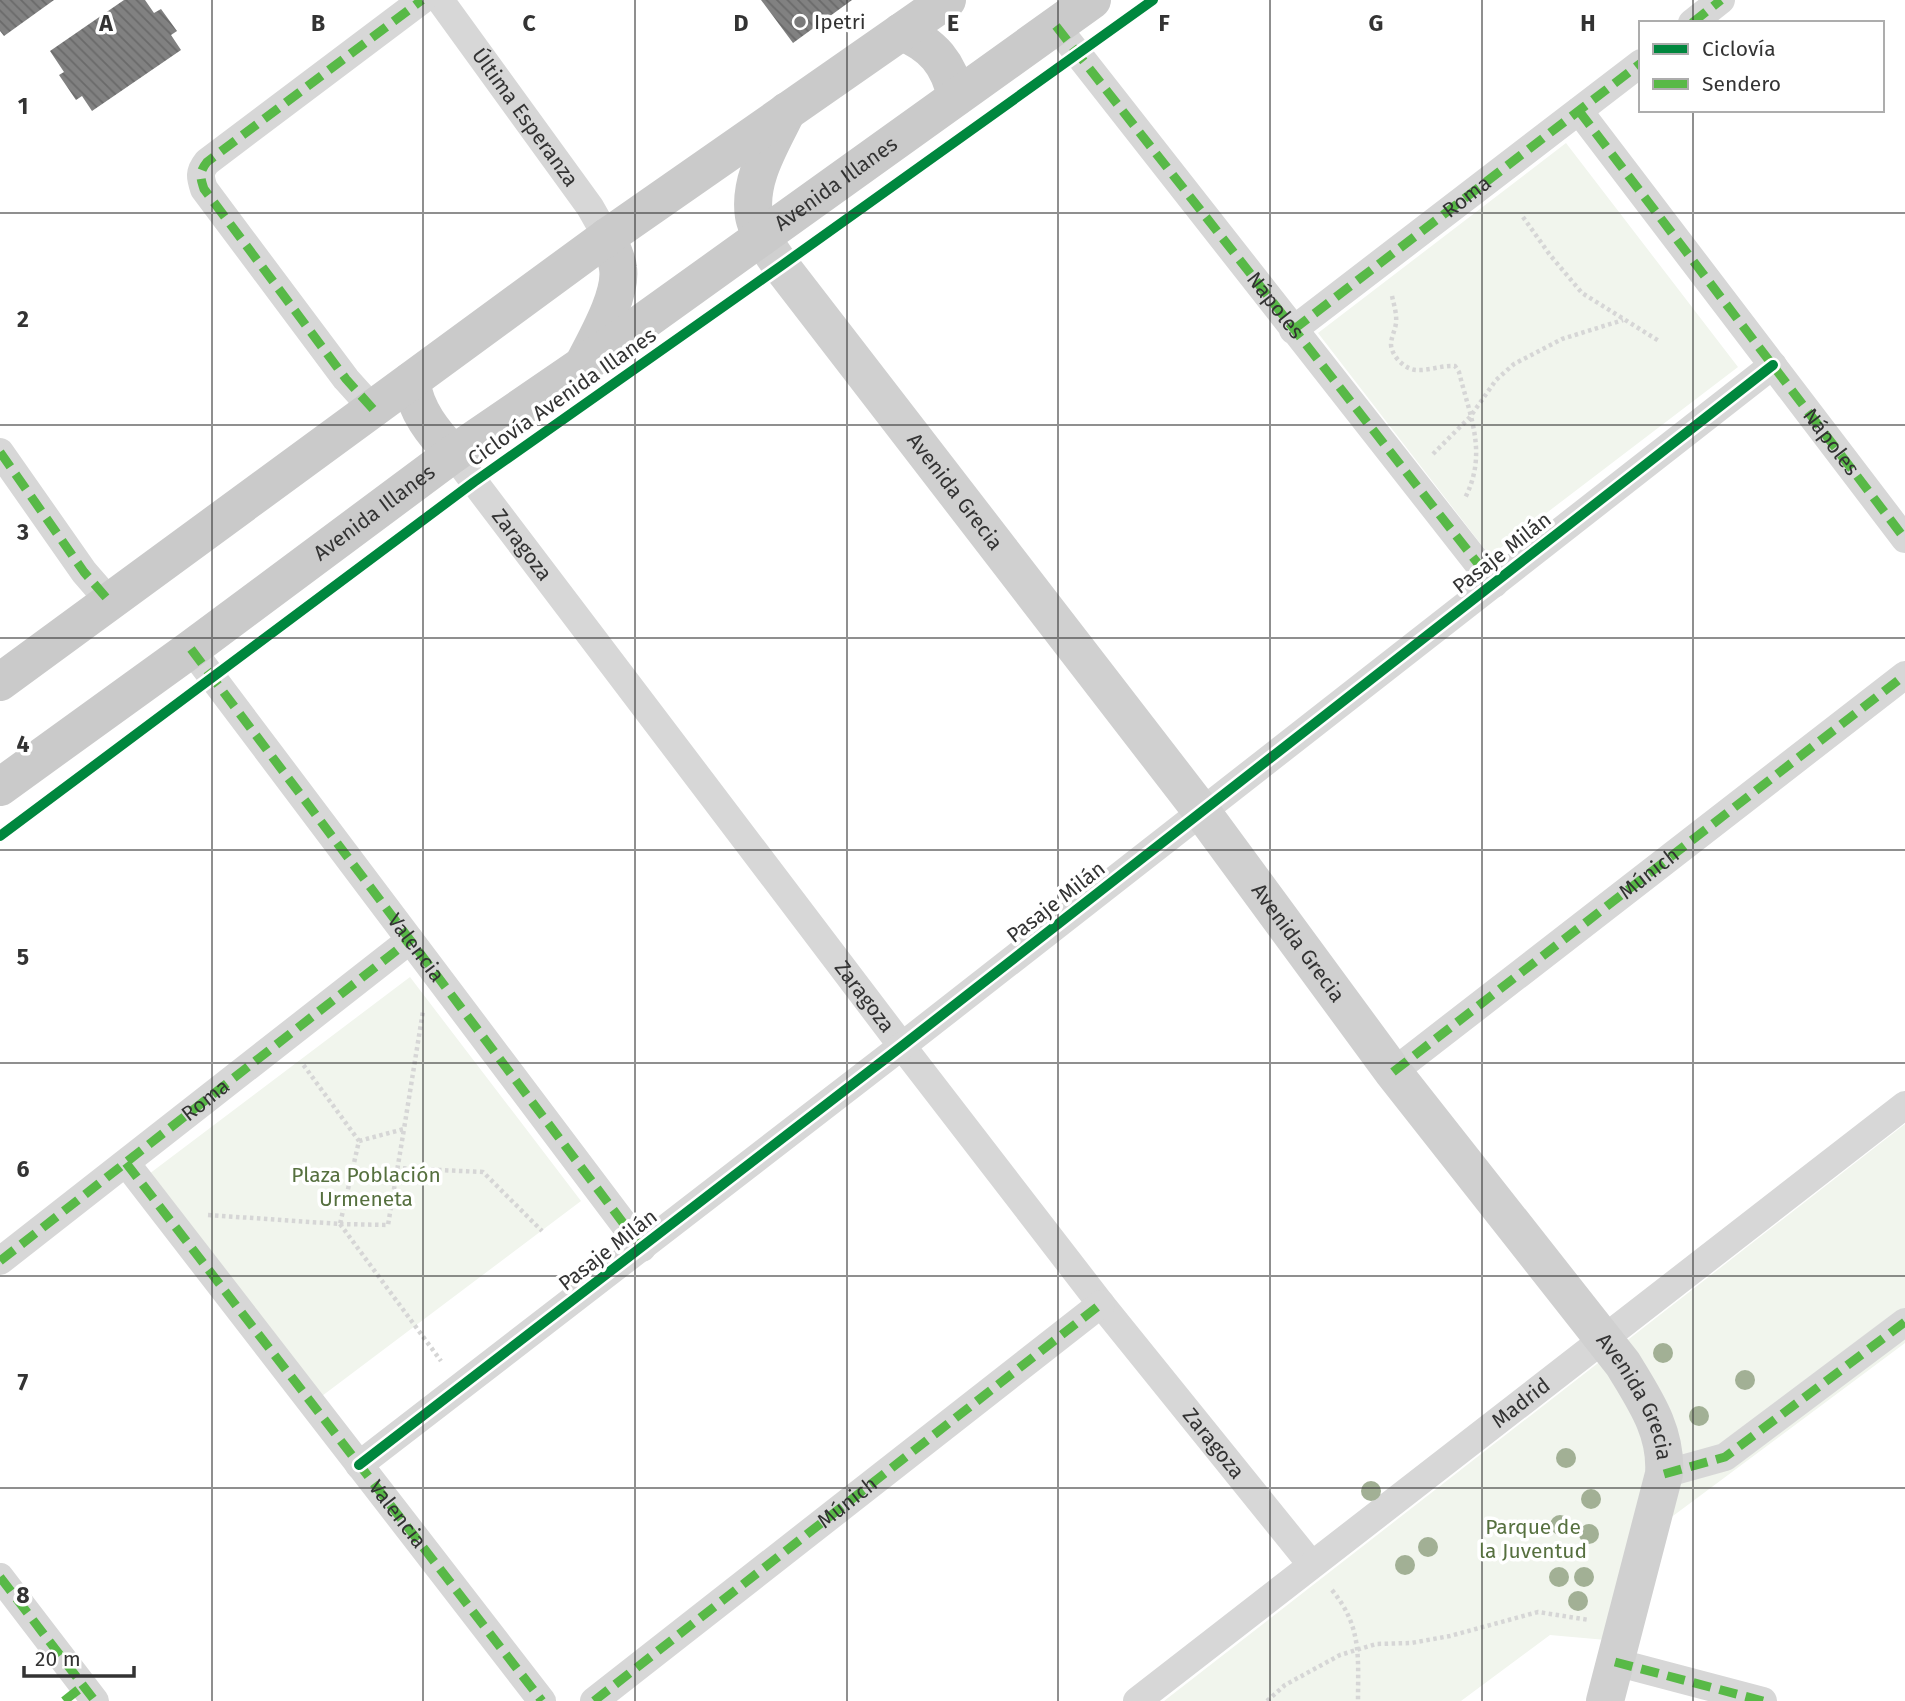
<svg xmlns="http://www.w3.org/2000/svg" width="1905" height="1701" font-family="'Fira Sans',sans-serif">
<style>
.green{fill:#f1f5ed}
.building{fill:url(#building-back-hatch)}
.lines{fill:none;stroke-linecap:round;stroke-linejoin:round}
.path{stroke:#d6d6d6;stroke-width:4.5;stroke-dasharray:3.5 3.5;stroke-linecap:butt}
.street{stroke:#d7d7d7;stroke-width:28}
.secondary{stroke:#d0d0d0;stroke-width:38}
.primary{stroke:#cacaca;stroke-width:38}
.quiet{stroke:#58b947;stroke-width:9;stroke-dasharray:18 9;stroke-linecap:butt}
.cycleway-casing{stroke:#fff;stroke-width:15}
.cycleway{stroke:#00873e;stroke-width:10}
.tree{fill:#a2b095}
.grid{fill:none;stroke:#333;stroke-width:2;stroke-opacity:0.55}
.poi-dot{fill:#7a7a7a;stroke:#fff;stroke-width:2.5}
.labels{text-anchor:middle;stroke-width:7;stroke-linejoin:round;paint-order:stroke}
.poi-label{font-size:21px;fill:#333;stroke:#fff;text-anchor:start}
.street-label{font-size:21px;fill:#333;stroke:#fff}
.park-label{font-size:21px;fill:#56703f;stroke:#fff}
.grid-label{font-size:23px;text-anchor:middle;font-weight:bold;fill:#333;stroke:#fff;stroke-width:7;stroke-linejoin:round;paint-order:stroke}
</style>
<defs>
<pattern id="building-back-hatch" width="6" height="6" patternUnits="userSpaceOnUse" patternTransform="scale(1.75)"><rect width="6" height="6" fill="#818181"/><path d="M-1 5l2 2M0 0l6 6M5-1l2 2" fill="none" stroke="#6a6a6a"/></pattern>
</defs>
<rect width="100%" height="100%" fill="#fff"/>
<path class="green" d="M 1566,143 L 1738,367 L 1490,556 L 1318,333 Z
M 410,977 L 581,1201 L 318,1399 L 149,1174 Z
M 1905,1124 L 1905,1343 L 1630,1548 L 1606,1640 L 1550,1635 L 1461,1701 L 1164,1701 Z"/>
<path class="building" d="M 0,0 L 54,0 L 4,36 L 0,31 Z
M 124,0 L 145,0 L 154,13 L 161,9 L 177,31 L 171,35 L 181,50 L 92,111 L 82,96 L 76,100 L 59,75 L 64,72 L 50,51 Z
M 761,0 L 852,0 L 793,43 Z"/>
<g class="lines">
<path class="path" d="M 1523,217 L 1550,255 L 1582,293 L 1659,341
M 1392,296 C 1394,305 1397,314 1396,323 C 1395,331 1391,337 1391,345 C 1392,356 1404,369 1416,370 C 1429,371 1442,365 1455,366 L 1459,372 C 1470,417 1488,453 1465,498
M 1433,454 L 1470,417 L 1496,380 L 1514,364 L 1562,339 L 1623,320
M 359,1141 L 404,1129 L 423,1011
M 396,1168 L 483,1172 L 542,1231
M 208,1215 L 340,1224 L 359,1141 L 302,1063
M 340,1224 L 441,1361
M 340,1224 L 388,1225 L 404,1129
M 1332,1590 C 1362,1627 1358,1656 1358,1701
M 1267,1701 L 1285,1685 L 1340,1655 L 1376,1644 L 1411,1643 L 1450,1636 L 1538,1612 L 1589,1620"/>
<g class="street">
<path id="s1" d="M 440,0 L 590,207 L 607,237"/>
<path d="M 1692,23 L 1721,0"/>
<path id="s2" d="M 1056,26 L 1494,584"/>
<path id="s3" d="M 1579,111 L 1905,539"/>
<path d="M 1293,330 L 1641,63"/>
<path d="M 373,409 L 346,379 L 204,189 C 200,177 199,172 207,162 L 422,0"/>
<path d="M 0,452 L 84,572 L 110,602"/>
<path id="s4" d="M 453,454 L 902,1046 L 1101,1304 L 1311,1564"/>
<path d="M 191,649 L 642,1248"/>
<path d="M 1393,1072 L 1905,675"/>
<path id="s5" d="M 126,1163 L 542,1701"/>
<path id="s6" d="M 0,1261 L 410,940"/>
<path d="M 359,1465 L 902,1046 L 1773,365"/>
<path d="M 1664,1474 L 1725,1457 L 1905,1322"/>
<path d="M 0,1577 L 95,1701"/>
<path d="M 1615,1662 L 1763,1701"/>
<path id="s7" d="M 594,1701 L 1101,1304"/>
<path id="s8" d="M 1137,1701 L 1905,1105"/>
</g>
<path class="secondary" id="s9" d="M 761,237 L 781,266 L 1202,812 L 1393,1072 L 1623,1364 C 1644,1399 1667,1431 1664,1474 L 1605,1701"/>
<g class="primary">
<path d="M 901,32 C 933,44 949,64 956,97"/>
<path d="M 761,237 C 759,230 755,223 754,216 C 748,179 772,143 787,111"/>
<path d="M 584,363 C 596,339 622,295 618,268 C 617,258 611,247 607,237"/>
<path d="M 411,381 C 416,412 433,432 453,454"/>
<path d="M 0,682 L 607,237 L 947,0"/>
<path id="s10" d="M 0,787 L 191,649 L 453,454 L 583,365 L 1092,0"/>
</g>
<g class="quiet">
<path d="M 1692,23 L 1721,0"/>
<path d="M 1056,26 L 1494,584"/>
<path d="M 1579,111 L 1905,539"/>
<path id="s11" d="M 1293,330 L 1641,63"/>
<path d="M 373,409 L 346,379 L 204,189 C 200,177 199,172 207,162 L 422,0"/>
<path d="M 0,452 L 84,572 L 110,602"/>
<path id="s12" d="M 191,649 L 642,1248"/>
<path id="s13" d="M 1393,1072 L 1905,675"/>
<path d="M 126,1163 L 542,1701"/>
<path d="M 0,1261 L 410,940"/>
<path d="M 1664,1474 L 1725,1457 L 1905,1322"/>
<path d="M 0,1577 L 95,1701"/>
<path d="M 1615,1662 L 1763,1701"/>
<path d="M 64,1701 L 83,1686"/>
<path d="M 594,1701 L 1101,1304"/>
</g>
<g class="cycleway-casing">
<path id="cycleway" d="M 0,836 L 474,482 L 781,266 L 1153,0
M 359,1465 L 902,1046 L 1773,365"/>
</g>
<use href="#cycleway" class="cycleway"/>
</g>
<g class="tree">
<circle cx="1663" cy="1353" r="10"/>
<circle cx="1745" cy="1380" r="10"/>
<circle cx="1699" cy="1416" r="10"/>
<circle cx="1566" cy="1458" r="10"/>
<circle cx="1371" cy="1491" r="10"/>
<circle cx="1591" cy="1499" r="10"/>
<circle cx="1560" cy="1525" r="10"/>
<circle cx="1589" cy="1534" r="10"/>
<circle cx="1428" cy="1547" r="10"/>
<circle cx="1405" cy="1565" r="10"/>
<circle cx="1559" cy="1577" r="10"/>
<circle cx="1584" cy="1577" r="10"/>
<circle cx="1578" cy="1601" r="10"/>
</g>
<path class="grid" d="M 212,0 L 212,1701M 423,0 L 423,1701M 635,0 L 635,1701M 847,0 L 847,1701M 1058,0 L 1058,1701M 1270,0 L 1270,1701M 1482,0 L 1482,1701M 1693,0 L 1693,23M 1693,110 L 1693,1701M 0,213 L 1905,213M 0,425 L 1905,425M 0,638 L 1905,638M 0,850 L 1905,850M 0,1063 L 1905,1063M 0,1276 L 1905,1276M 0,1488 L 1905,1488"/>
<circle class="poi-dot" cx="800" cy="22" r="7"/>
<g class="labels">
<g class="poi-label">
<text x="814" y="29">Ipetri</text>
</g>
<g class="street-label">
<text dy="7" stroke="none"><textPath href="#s1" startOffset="145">Última Esperanza</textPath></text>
<text dy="7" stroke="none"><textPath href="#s10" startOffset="1031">Avenida Illanes</textPath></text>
<text dy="7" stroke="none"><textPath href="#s11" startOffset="219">Roma</textPath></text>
<text dy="7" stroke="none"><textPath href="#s2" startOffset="355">Nápoles</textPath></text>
<text transform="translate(562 397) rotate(-35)" y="7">Ciclovía Avenida Illanes</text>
<text dy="7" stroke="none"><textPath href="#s3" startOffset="416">Nápoles</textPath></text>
<text dy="7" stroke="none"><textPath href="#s9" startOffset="320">Avenida Grecia</textPath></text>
<text dy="7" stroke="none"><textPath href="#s10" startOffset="464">Avenida Illanes</textPath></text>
<text dy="7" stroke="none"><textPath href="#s4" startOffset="114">Zaragoza</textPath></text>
<text transform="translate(1502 553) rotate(-38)" y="7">Pasaje Milán</text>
<text dy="7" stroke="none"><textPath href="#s13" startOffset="324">Múnich</textPath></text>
<text transform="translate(1056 902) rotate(-38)" y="7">Pasaje Milán</text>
<text dy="7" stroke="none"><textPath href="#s9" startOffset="887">Avenida Grecia</textPath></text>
<text dy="7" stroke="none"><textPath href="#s12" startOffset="374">Valencia</textPath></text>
<text dy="7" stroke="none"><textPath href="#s4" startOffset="681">Zaragoza</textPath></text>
<text dy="7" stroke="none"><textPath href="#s6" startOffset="261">Roma</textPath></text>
<text transform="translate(608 1250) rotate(-38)" y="7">Pasaje Milán</text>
<text dy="7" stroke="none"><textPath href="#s9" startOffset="1454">Avenida Grecia</textPath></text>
<text dy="7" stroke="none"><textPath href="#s8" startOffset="486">Madrid</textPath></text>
<text dy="7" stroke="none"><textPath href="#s4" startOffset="1248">Zaragoza</textPath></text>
<text dy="7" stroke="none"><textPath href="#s7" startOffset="322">Múnich</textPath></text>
<text dy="7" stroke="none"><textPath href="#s5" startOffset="444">Valencia</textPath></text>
</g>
<g class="park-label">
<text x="366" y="1182">Plaza Población<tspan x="366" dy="24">Urmeneta</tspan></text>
<text x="1533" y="1534">Parque de<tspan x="1533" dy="24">la Juventud</tspan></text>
</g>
</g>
<g class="grid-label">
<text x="106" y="31">A</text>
<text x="318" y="31">B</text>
<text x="529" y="31">C</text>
<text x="741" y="31">D</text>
<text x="953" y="31">E</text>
<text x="1164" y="31">F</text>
<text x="1376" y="31">G</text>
<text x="1588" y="31">H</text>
<text x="23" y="114">1</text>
<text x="23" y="327">2</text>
<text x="23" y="540">3</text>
<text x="23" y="752">4</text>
<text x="23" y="965">5</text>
<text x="23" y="1177">6</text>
<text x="23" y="1390">7</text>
<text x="23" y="1603">8</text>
</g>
<rect x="1639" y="21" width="245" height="91" fill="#ffffff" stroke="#adadad" stroke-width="2"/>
<rect x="1653" y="44" width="35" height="10" fill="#00873e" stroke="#adadad" stroke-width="2"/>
<text x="1702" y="56" font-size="21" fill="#333333">Ciclovía</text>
<rect x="1653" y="79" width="35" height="10" fill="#58b947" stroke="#adadad" stroke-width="2"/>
<text x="1702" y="91" font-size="21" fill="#333333">Sendero</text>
<path d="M24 1666v10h110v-10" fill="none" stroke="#333333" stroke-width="3.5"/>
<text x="35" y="1666" font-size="21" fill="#333333" stroke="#ffffff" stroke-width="5" paint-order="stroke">20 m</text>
</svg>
